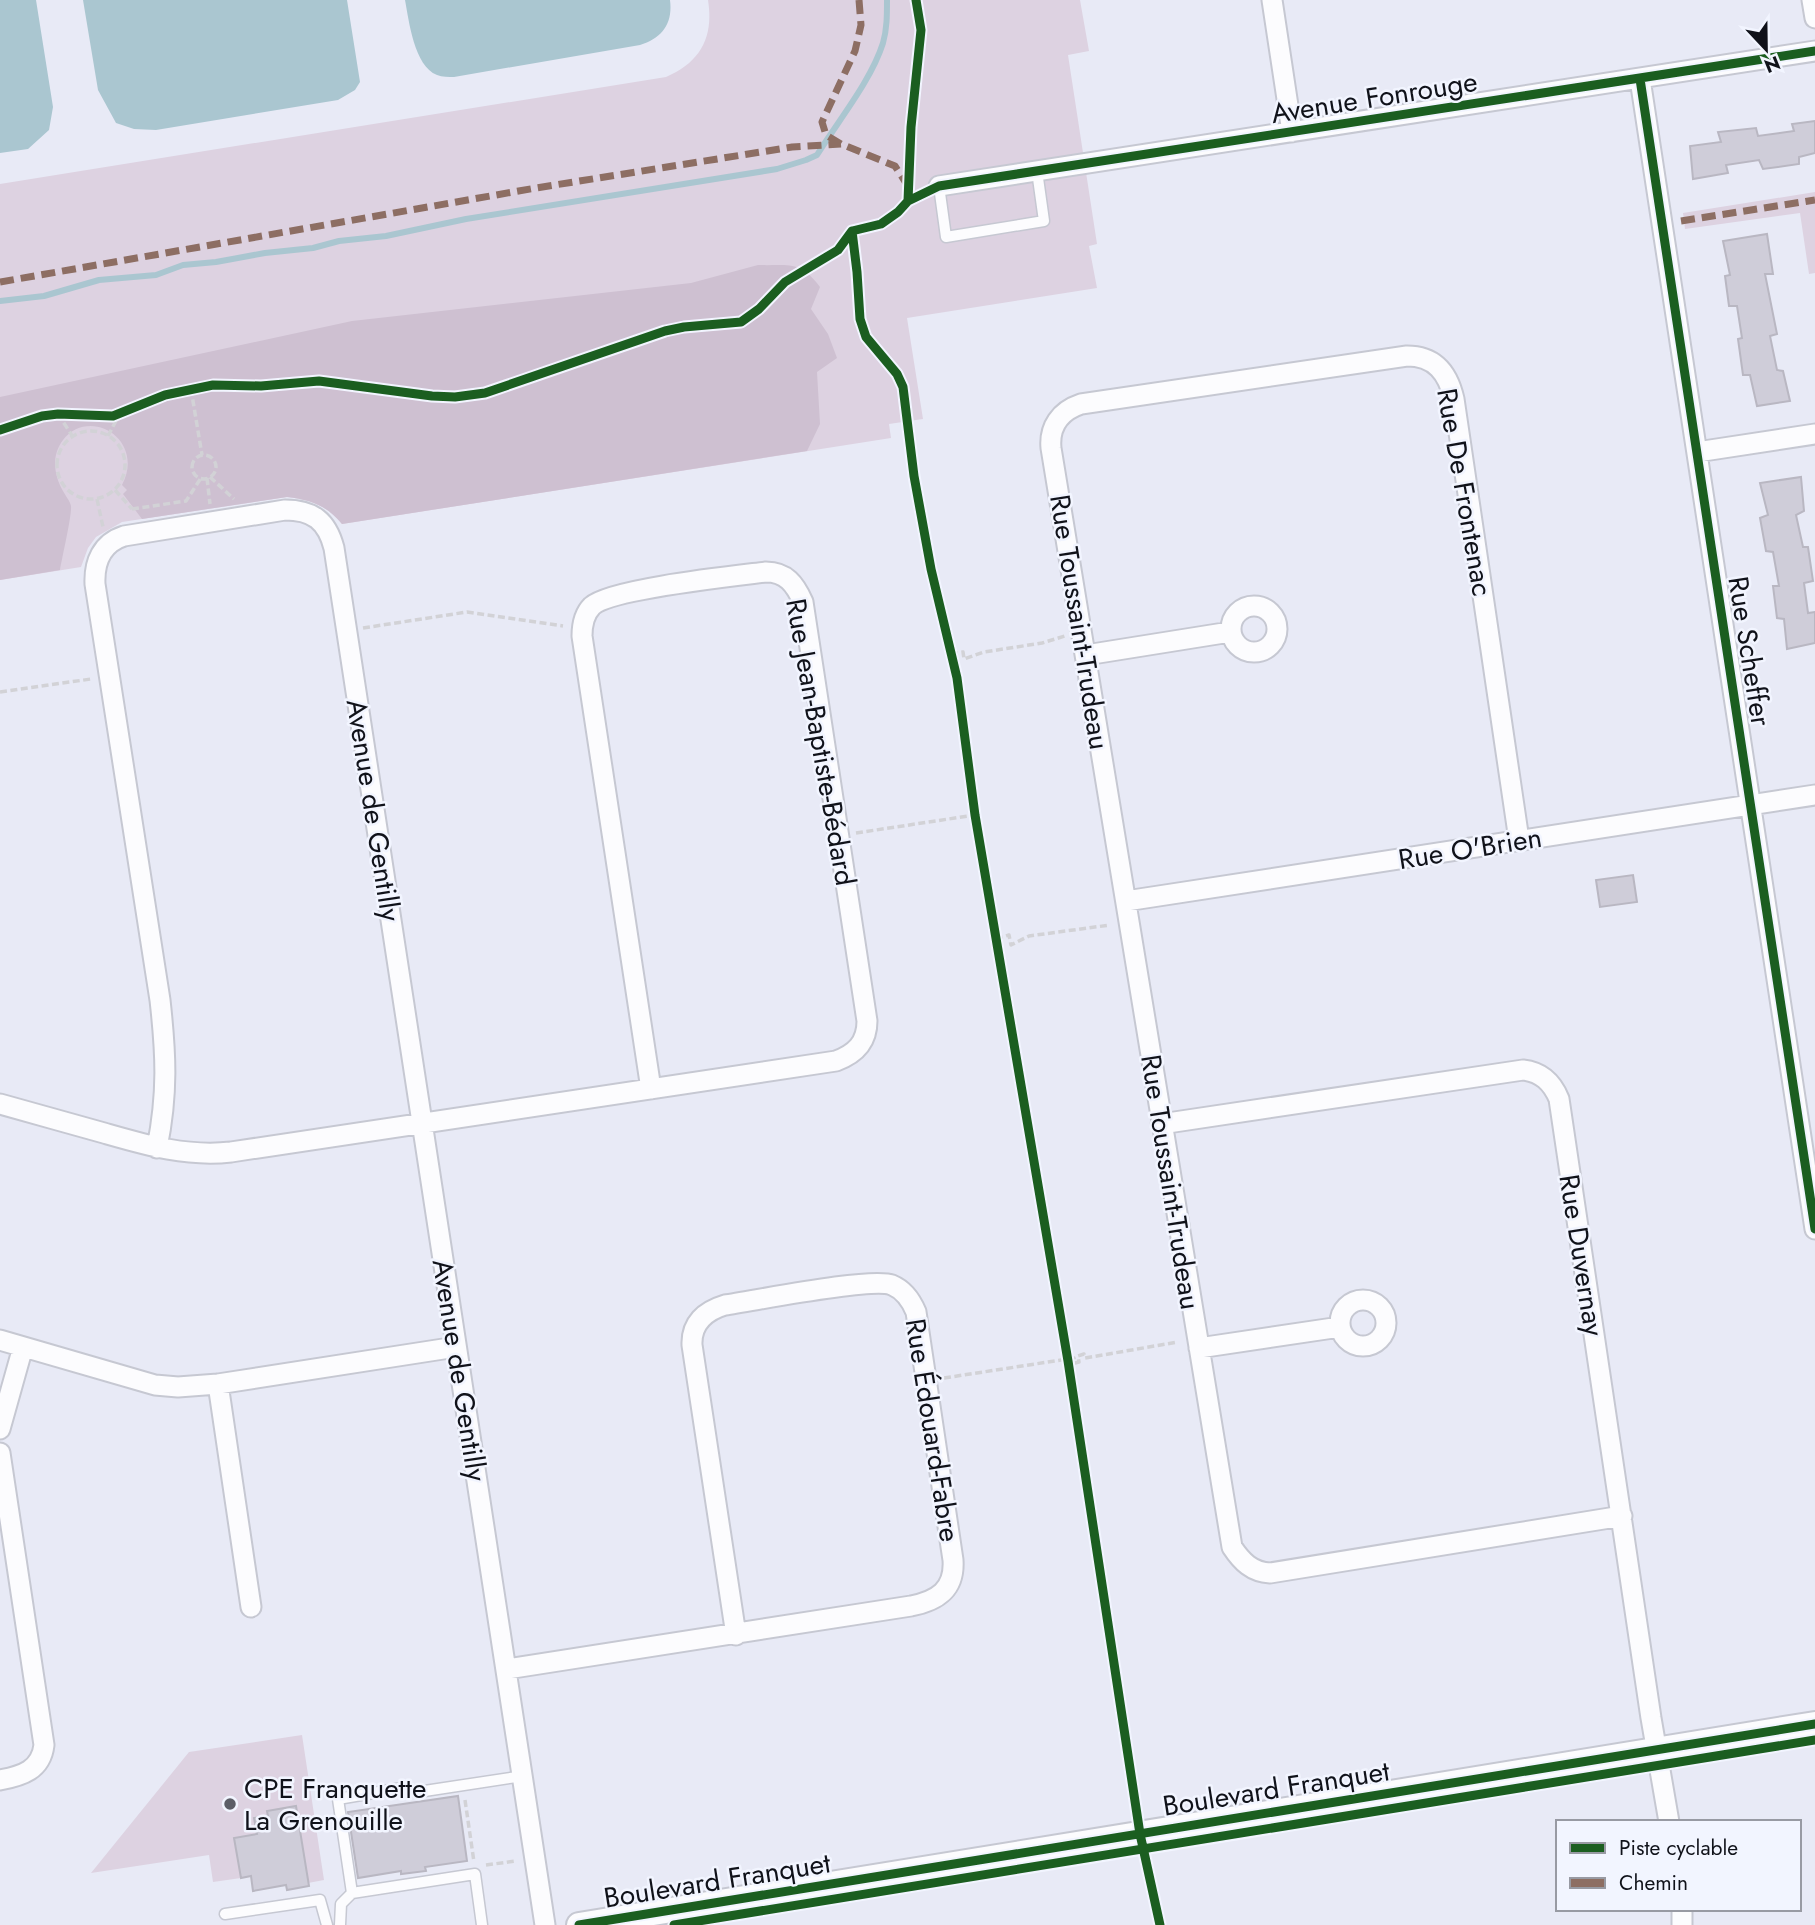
<svg xmlns="http://www.w3.org/2000/svg" width="1815" height="1925" font-family="Jost,sans-serif">
<style>
.green{fill:#ddd2e1}
.forest{fill:#cec0d1}
.water{fill:#aac6d0}
.lines{fill:none;stroke-linecap:round;stroke-linejoin:round}
.stream{stroke:#aac6d0;stroke-width:6}
.building{fill:#cfcdd9;stroke:#b9b7c2;stroke-width:2}
.service-casing{stroke:#c6c8d2;stroke-width:13}
.minor-casing{stroke:#c6c8d2;stroke-width:23}
.tertiary-casing{stroke:#c6c8d2;stroke-width:28}
.path{stroke:#d2d2d6;stroke-width:3.5;stroke-dasharray:7 3.5;stroke-linecap:butt}
.service{stroke:#fcfcfe;stroke-width:10}
.minor{stroke:#fcfcfe;stroke-width:19}
.tertiary{stroke:#fcfcfe;stroke-width:24}
.quiet{stroke:#8d6e63;stroke-width:7;stroke-dasharray:14 7;stroke-linecap:butt}
.cycleway-casing{stroke:#f2f5ff;stroke-width:13}
.cycleway{stroke:#1b5e20;stroke-width:9}
.poi-dot{fill:#5c5e67;stroke:#f2f5ff;stroke-width:2.5}
.labels{text-anchor:middle;stroke-width:5;stroke-linejoin:round;paint-order:stroke}
.street-label{font-size:28px;fill:#10121a;stroke:#f2f5ff}
.poi-label{font-size:28px;fill:#10121a;stroke:#f2f5ff;text-anchor:start}
</style>
<rect width="100%" height="100%" fill="#e8eaf6"/>
<path class="green" d="M 708,0 L 1080,0 L 1089,51 L 1068,55 L 1097,244 L 1089,246 L 1097,288 L 907,318 L 923,419 L 889,424 L 891,438 L 342,524 C 326,505 311,500 287,497 L 122,522 L 96,537 L 88,548 L 81,567 L 0,580 L 0,184 L 666,77 C 700,62 714,38 708,0 Z
M 1815,192 L 1815,273 L 1809,274 L 1800,213 L 1685,229 L 1683,213 Z
M 302,1735 L 324,1880 L 308,1883 L 267,1812 L 268,1816 L 254,1818 L 257,1834 L 234,1838 L 241,1878 L 213,1882 L 209,1855 L 91,1873 L 189,1752 Z"/>
<path class="forest" d="M 758,265 C 789,266 800,260 820,287 L 811,309 L 828,334 L 837,358 L 817,372 L 820,424 L 807,451 L 342,524 C 326,505 311,500 287,497 L 142,519 L 123,494 L 127,490 L 122,485 C 146,439 89,406 63,440 C 51,456 54,475 63,491 C 65,495 70,501 71,506 C 72,515 62,558 60,570 L 0,580 L 0,397 L 352,321 L 691,283 Z"/>
<path class="water" d="M 0,0 L 36,0 L 53,107 L 49,130 L 28,149 L 0,153 Z
M 83,0 L 347,0 L 360,82 L 355,90 L 338,100 L 156,130 L 134,129 L 116,123 L 98,90 Z
M 405,0 L 670,0 C 673,24 662,38 640,45 L 454,77 C 449,77 442,77 437,75 C 414,66 409,21 405,0 Z"/>
<g class="lines">
<path class="stream" d="M 0,301 L 44,296 L 99,280 L 156,275 L 183,265 L 216,262 L 265,253 L 313,248 L 339,241 L 386,236 L 466,219 L 777,169 L 806,160 L 817,155 C 838,121 871,81 883,43 C 887,29 887,15 887,0"/>
</g>
<path class="building" d="M 1815,121 L 1815,153 L 1799,157 L 1799,164 L 1763,169 L 1759,160 L 1726,165 L 1728,173 L 1693,179 L 1690,146 L 1721,142 L 1718,132 L 1756,128 L 1758,136 L 1794,131 L 1792,124 Z
M 1767,234 L 1773,274 L 1765,274 L 1777,334 L 1770,336 L 1777,370 L 1783,371 L 1790,401 L 1757,406 L 1750,375 L 1743,375 L 1738,339 L 1742,338 L 1737,306 L 1729,306 L 1725,276 L 1730,275 L 1723,241 Z
M 1801,477 L 1804,511 L 1796,515 L 1803,547 L 1808,547 L 1813,581 L 1804,583 L 1808,613 L 1815,612 L 1815,643 L 1787,649 L 1784,619 L 1777,618 L 1773,586 L 1779,586 L 1773,552 L 1766,551 L 1760,518 L 1768,515 L 1760,483 Z
M 1633,875 L 1637,902 L 1600,907 L 1596,880 Z
M 458,1796 L 467,1861 L 425,1867 L 426,1871 L 401,1874 L 401,1871 L 358,1878 L 348,1812 Z
M 296,1806 L 309,1886 L 287,1890 L 286,1885 L 253,1891 L 251,1876 L 241,1878 L 234,1838 L 257,1834 L 254,1818 L 268,1816 L 267,1811 Z"/>
<g class="lines">
<g class="service-casing">
<path id="service" d="M 939,186 L 946,237 L 1044,221 L 1037,171
M 352,1893 L 475,1874 L 482,1925
M 225,1914 L 320,1900 L 327,1925
M 340,1925 L 341,1904 L 352,1893 L 338,1799 L 402,1788 L 418,1792 L 523,1776"/>
</g>
<g class="minor-casing">
<path id="minor" d="M 1272,0 L 1292,132
M 1812,0 L 1815,18
M 1640,79 L 1815,1229
M 939,186 L 1815,51
M 1697,452 L 1815,434
M1231 629a23 23 0 1 1 46 0a23 23 0 1 1-46 0Z
M 1086,655 L 1230,632
M 1519,840 L 1454,399 C 1448,373 1435,356 1407,356 L 1081,404 C 1060,411 1049,427 1051,448 L 1232,1547 C 1242,1562 1252,1572 1270,1573 L 1622,1516
M 1126,901 L 1815,795
M 0,1104 C 35,1114 69,1123 104,1133 C 146,1145 186,1157 231,1152 L 836,1061 C 855,1054 867,1043 867,1021 L 803,602 C 795,584 786,572 766,572 C 734,576 610,589 592,606 C 584,614 582,625 582,636 L 651,1089
M 1161,1124 L 1523,1070 C 1541,1072 1552,1082 1559,1099 L 1651,1718 L 1669,1822
M 157,1148 C 168,1093 166,1054 160,1000 L 95,584 C 94,562 102,543 124,536 L 285,510 C 313,510 327,521 334,548 L 545,1925
M1340 1323a23 23 0 1 1 46 0a23 23 0 1 1-46 0Z
M 0,1340 L 155,1385 L 178,1387 L 218,1384 L 456,1347
M 1199,1348 L 1340,1327
M 218,1384 L 251,1607
M 0,1429 L 23,1347
M 0,1453 L 44,1745 C 41,1770 22,1776 0,1780
M 507,1669 L 911,1606 C 937,1601 955,1590 953,1560 L 916,1312 C 911,1300 904,1290 892,1285 C 871,1277 754,1301 725,1305 C 705,1311 691,1323 692,1345 L 736,1635
M 1682,1909 L 1682,1925"/>
</g>
<g class="tertiary-casing">
<path id="tertiary" d="M 579,1925 L 1815,1724"/>
</g>
<path class="path" d="M 191,389 L 202,455
M 58,414 L 73,437
M57 465a34 34 0 1 1 68 0a34 34 0 1 1-68 0Z
M 108,436 L 119,415
M192 467a12 12 0 1 1 24 0a12 12 0 1 1-24 0Z
M 210,477 L 234,499
M 207,478 L 210,504
M 115,490 L 132,509
M 97,499 L 103,527
M 132,509 L 186,501 L 201,478
M 363,628 L 467,612 L 563,626
M 951,654 L 963,652 L 964,659 L 984,652 L 1042,643 L 1065,636
M 0,692 L 91,679
M 856,833 L 975,815
M 996,939 L 1009,935 L 1011,945 L 1029,936 L 1110,925
M 944,1378 L 1074,1358 L 1075,1363 L 1079,1362 L 1078,1356 L 1084,1354 L 1085,1358 L 1178,1342
M 465,1800 L 474,1862
M 486,1865 L 516,1861"/>
<use href="#service" class="service"/>
<use href="#minor" class="minor"/>
<use href="#tertiary" class="tertiary"/>
<path class="quiet" d="M 859,0 L 861,25 L 855,51 L 822,122 L 826,135 L 841,144 L 895,166 L 906,183
M 1681,221 L 1815,200
M 0,282 L 536,188 L 792,147 L 841,144"/>
<g class="cycleway-casing">
<path id="cycleway" d="M 1640,79 L 1815,1229
M 908,201 L 911,127 L 921,30 L 916,0
M 852,231 L 857,272 L 860,319 L 866,337 L 897,374 L 903,387 L 914,476 L 931,569 L 957,678 L 975,815 L 1068,1361 L 1140,1834 L 1160,1925
M 0,430 L 42,416 L 58,414 L 113,416 L 165,395 L 213,385 L 261,386 L 319,381 L 432,396 L 455,397 L 485,393 L 665,331 L 684,327 L 741,322 L 759,309 L 785,282 L 838,250 L 852,231 L 881,224 L 898,212 L 908,201 L 939,186 L 1815,51
M 579,1925 L 1815,1724
M 674,1925 L 1815,1740"/>
</g>
<use href="#cycleway" class="cycleway"/>
</g>
<circle class="poi-dot" cx="230" cy="1804" r="7"/>
<g class="labels">
<g class="street-label">
<text transform="translate(1374 97) rotate(-9)" y="10">Avenue Fonrouge</text>
<text transform="translate(1465 492) rotate(80)" y="10">Rue De Frontenac</text>
<text transform="translate(1080 622) rotate(81)" y="10">Rue Toussaint-Trudeau</text>
<text transform="translate(1750 651) rotate(81)" y="10">Rue Scheffer</text>
<text transform="translate(821 742) rotate(80)" y="10">Rue Jean-Baptiste-Bédard</text>
<text transform="translate(374 810) rotate(81)" y="10">Avenue de Gentilly</text>
<text transform="translate(1470 848) rotate(-9)" y="10">Rue O'Brien</text>
<text transform="translate(1171 1182) rotate(81)" y="10">Rue Toussaint-Trudeau</text>
<text transform="translate(1582 1255) rotate(81)" y="10">Rue Duvernay</text>
<text transform="translate(460 1370) rotate(81)" y="10">Avenue de Gentilly</text>
<text transform="translate(933 1430) rotate(81)" y="10">Rue Édouard-Fabre</text>
<text transform="translate(1276 1788) rotate(-9)" y="10">Boulevard Franquet</text>
<text transform="translate(717 1880) rotate(-9)" y="10">Boulevard Franquet</text>
</g>
<g class="poi-label">
<text x="244" y="1798">CPE Franquette<tspan x="244" dy="32">La Grenouille</tspan></text>
</g>
</g>
<rect x="1556" y="1820" width="245" height="91" fill="#f2f5ff" stroke="#989aa3" stroke-width="2"/>
<rect x="1570" y="1843" width="35" height="10" fill="#1b5e20" stroke="#989aa3" stroke-width="2"/>
<text x="1619" y="1855" font-size="21" fill="#10121a">Piste cyclable</text>
<rect x="1570" y="1878" width="35" height="10" fill="#8d6e63" stroke="#989aa3" stroke-width="2"/>
<text x="1619" y="1890" font-size="21" fill="#10121a">Chemin</text>
<g transform="translate(1766 49) rotate(158)" stroke="#f2f5ff" stroke-width="5" paint-order="stroke">
<path d="M0-5L12 26L0 18L-12 26Z" fill="#10121a"/>
<text y="-10" font-size="19" font-weight="bold" text-anchor="middle" fill="#10121a">N</text>
</g>
</svg>
